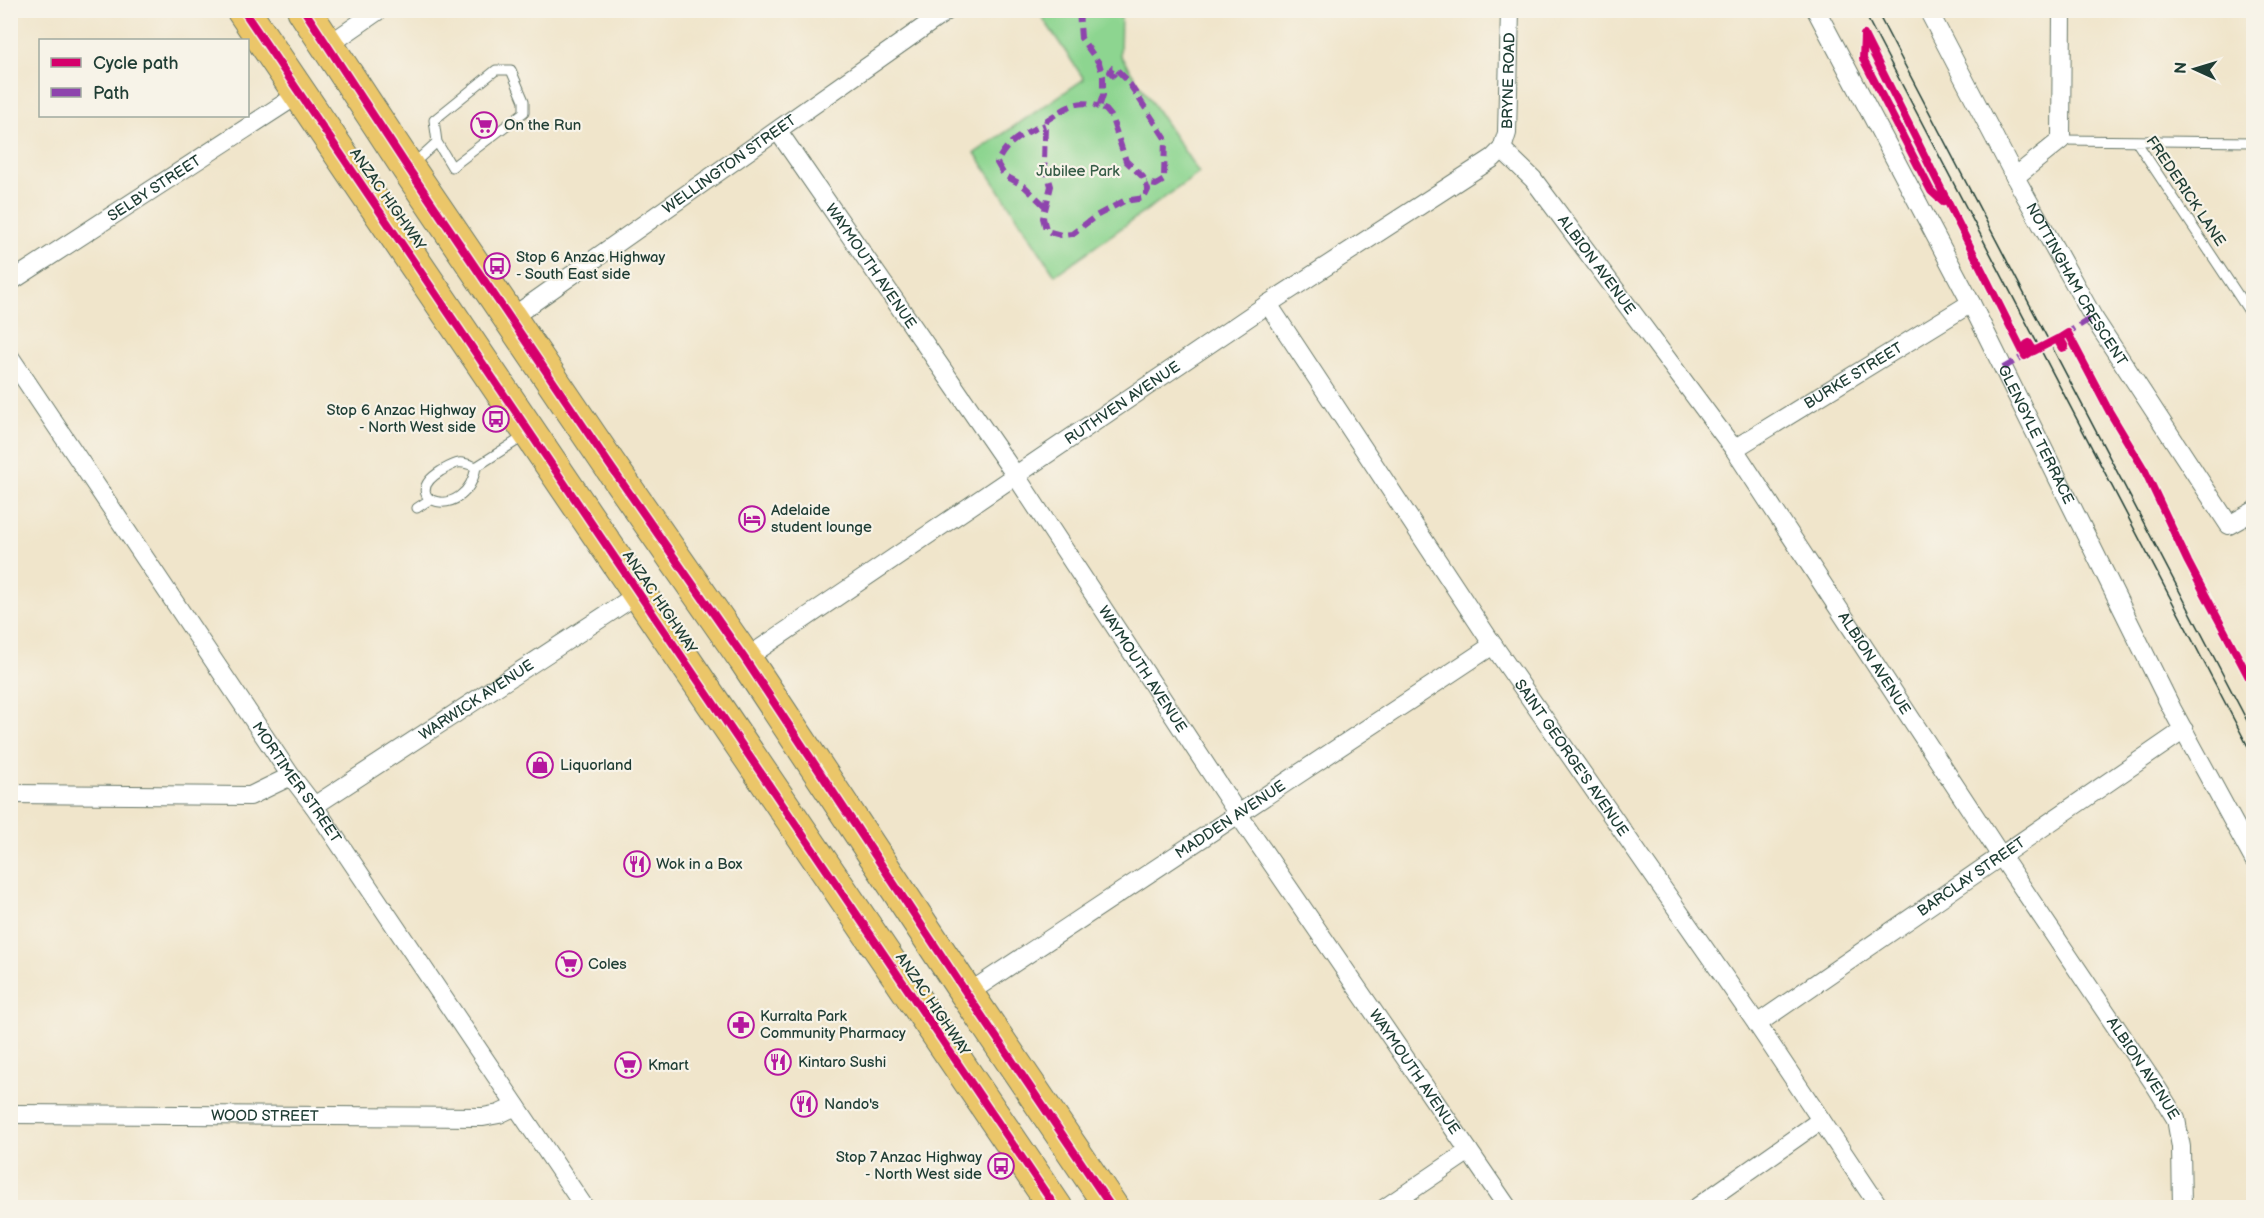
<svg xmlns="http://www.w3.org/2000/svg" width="2264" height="1218" font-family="'Balsamiq Sans',sans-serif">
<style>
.green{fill:#8dd590;stroke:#568962;stroke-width:1.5}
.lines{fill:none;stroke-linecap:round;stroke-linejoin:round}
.lane-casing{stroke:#687869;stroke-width:11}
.street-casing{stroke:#687869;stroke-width:20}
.highway-casing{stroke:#687869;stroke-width:35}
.lane{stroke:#fff;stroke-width:9}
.street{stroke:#fff;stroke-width:18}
.highway{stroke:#ebc669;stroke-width:33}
.tram{stroke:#1f3d34;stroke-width:1.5}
.quiet{stroke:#8e44ad;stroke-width:6;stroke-dasharray:12 6;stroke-linecap:butt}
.cycleway-casing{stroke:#f7f3e8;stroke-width:11}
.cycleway{stroke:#d6006c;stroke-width:8}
.labels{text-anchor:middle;stroke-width:4.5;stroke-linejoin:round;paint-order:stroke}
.street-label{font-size:15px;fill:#1f3d34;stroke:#f7f3e8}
.poi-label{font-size:15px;fill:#1f3d34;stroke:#f7f3e8;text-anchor:start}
.park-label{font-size:15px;fill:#355b46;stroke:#f7f3e8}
</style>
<rect width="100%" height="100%" fill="#f7f3e8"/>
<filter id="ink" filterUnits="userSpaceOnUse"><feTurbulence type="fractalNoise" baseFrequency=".0167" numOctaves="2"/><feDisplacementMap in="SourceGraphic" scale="12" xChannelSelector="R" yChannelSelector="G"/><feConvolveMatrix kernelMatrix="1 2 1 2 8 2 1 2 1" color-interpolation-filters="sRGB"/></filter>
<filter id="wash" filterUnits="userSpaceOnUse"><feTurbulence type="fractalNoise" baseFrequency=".008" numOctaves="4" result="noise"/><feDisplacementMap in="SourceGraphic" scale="24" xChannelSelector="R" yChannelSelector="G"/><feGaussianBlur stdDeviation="1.35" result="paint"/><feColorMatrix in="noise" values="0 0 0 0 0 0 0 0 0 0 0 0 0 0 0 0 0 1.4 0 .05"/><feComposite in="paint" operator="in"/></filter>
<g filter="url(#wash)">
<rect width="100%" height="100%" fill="#f0e5cb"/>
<path class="green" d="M 1038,11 L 1121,11 L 1120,55 L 1199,173 L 1055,275 L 975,153 L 1084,79 Z"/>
</g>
<g filter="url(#ink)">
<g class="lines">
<g class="lane-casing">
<path id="lane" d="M 2061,140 L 2254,142
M 2136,141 L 2254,319
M 412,165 L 437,142 L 434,120 L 496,70 L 511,70 L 524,101 L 524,112 L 452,167 L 437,142
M 476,467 C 466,525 394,500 441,471 C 457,462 459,460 476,467 L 526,435
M 417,508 L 429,500"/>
</g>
<g class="street-casing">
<g id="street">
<path id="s1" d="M 1816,10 L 1971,303 L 2172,709 L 2254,860"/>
<path id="s2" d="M 1928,10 L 2015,177 L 2093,317 L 2229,525 L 2254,511"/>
<path d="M 327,46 L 379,10"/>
<path id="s3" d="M 778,131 L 1016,476 L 1238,814 L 1508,1208"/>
<path id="s4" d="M 1502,149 L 1533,179 L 1734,449 L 2001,856 L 2157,1088 L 2176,1119 L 2181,1147 L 2182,1208"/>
<path d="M 2015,177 L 2061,140 L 2062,10"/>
<path id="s5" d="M 10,282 L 299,94"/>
<path id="s6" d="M 1268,304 L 1493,645 L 1757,1024 L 1880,1208"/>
<path id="s7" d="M 511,318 L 948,10"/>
<path id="s8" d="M 10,357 L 291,776 L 314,806 L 585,1208"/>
<path id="s9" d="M 1734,449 L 1971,303"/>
<path id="s10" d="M 745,659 L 1268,304 L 1493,158 L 1502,149 L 1507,133 L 1510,10"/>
<path d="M 10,794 L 250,796 L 291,776"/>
<path id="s11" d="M 314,806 L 638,594"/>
<path id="s12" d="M 967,994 L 1493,645"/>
<path id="s13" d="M 1757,1024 L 2184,730"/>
<path id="s14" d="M 10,1114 L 483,1117 L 499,1114 L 516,1106"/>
<path d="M 1385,1208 L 1469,1151"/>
<path d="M 1696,1208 L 1821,1120"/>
</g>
</g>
<g class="highway-casing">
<path id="highway" d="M 243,10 L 1056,1208
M 304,10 L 408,168 L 609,464 L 745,659 L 967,994 L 1112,1208"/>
</g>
<use href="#lane" class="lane"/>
<use href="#street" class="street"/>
<use href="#highway" class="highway"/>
<path class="tram" d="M 1863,10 L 2254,758
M 1876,10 L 2254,734"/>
<path class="quiet" d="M 1079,10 L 1081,38 L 1099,63 L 1103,76 L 1103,95 L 1099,107 L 1106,110 L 1111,116 L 1126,161 L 1143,177 L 1148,190 L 1144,198 L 1124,201 L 1096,216 L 1072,234 L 1061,235 L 1050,232 L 1046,229 L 1043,218 L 1051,186 L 1044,163 L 1045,125 L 1047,120 C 1065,109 1078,97 1099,107
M 1115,77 L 1110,72 L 1112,68 L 1115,68 L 1127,80 L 1165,138 L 1164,180 L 1156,185 L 1146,183
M 1045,206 L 1024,186 L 1004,175 L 997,163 C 1006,142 1024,132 1045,125
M 2064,335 L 2093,317
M 2003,368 L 2029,353"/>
<g class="cycleway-casing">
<path id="cycleway" d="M 243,10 L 1056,1208
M 304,10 L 408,168 L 609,464 L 745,659 L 967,994 L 1112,1208
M 1864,35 L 2025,356 L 2031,352 L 2027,344 L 2029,343 L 2034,351 L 2057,339 L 2062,348 L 2065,347 L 2060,338 L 2068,333 L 2109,411 L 2145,471 L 2188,562 L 2254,687
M 1864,35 L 1863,59 L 1931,191 L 1943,202"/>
</g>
<use href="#cycleway" class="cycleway"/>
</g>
</g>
<defs>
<g id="supermarket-ring" transform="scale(1.35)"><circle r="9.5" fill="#f7f3e8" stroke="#b5179e" stroke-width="1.5"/><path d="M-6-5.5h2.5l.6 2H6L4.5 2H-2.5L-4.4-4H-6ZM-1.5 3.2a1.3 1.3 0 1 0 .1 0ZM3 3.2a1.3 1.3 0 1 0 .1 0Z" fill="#b5179e"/></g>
<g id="bus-ring" transform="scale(1.35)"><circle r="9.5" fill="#f7f3e8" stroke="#b5179e" stroke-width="1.5"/><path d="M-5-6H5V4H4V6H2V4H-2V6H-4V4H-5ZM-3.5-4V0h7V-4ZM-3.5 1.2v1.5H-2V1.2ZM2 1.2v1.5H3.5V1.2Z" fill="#b5179e"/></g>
<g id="hotel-ring" transform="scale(1.35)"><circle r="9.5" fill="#f7f3e8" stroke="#b5179e" stroke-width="1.5"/><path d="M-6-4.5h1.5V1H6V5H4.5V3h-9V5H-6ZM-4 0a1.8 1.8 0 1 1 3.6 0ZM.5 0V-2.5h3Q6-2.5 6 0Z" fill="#b5179e"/></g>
<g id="shop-ring" transform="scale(1.35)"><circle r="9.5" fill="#f7f3e8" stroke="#b5179e" stroke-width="1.5"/><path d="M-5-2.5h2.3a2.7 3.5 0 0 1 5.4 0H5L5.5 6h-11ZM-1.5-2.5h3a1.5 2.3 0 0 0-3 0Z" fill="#b5179e"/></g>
<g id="restaurant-ring" transform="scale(1.35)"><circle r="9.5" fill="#f7f3e8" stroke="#b5179e" stroke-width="1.5"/><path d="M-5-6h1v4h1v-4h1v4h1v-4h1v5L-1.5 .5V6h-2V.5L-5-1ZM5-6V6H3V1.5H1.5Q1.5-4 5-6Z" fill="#b5179e"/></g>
<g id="pharmacy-ring" transform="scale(1.35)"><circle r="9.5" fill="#f7f3e8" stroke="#b5179e" stroke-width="1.5"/><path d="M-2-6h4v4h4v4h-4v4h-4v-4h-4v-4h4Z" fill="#b5179e"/></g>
</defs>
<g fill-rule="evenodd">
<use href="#supermarket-ring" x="484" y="125"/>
<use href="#bus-ring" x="497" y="266"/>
<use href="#bus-ring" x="496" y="419"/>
<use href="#hotel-ring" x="752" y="519"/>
<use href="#shop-ring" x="540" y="765"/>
<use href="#restaurant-ring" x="637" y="864"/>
<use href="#supermarket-ring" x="569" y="964"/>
<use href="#pharmacy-ring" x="741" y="1025"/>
<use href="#restaurant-ring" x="778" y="1062"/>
<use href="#supermarket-ring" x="628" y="1065"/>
<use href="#restaurant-ring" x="804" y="1104"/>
<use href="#bus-ring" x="1001" y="1166"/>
</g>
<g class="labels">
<g class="street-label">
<text dy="5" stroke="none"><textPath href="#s10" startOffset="982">BRYNE ROAD</textPath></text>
<text dy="5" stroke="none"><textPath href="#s7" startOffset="267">WELLINGTON STREET</textPath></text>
<text dy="5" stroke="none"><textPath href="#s5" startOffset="172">SELBY STREET</textPath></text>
<text transform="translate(2186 191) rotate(56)" y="5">FREDERICK LANE</text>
<text transform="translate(388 199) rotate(55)" y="5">ANZAC HIGHWAY</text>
<text dy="5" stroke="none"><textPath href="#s4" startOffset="150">ALBION AVENUE</textPath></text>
<text dy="5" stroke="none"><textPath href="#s3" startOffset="164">WAYMOUTH AVENUE</textPath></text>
<text dy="5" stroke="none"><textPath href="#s2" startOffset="312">NOTTINGHAM CRESCENT</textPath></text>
<text dy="5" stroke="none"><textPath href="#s9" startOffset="140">BURKE STREET</textPath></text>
<text dy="5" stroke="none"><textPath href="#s10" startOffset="456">RUTHVEN AVENUE</textPath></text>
<text dy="5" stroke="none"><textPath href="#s1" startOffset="478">GLENGYLE TERRACE</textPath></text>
<text transform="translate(660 602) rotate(56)" y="5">ANZAC HIGHWAY</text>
<text dy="5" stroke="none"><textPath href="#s4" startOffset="636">ALBION AVENUE</textPath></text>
<text dy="5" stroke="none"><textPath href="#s3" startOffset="650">WAYMOUTH AVENUE</textPath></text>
<text dy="5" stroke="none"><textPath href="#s11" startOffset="194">WARWICK AVENUE</textPath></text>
<text dy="5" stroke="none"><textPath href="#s6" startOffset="546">SAINT GEORGE'S AVENUE</textPath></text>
<text dy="5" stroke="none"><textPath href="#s8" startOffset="513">MORTIMER STREET</textPath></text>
<text dy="5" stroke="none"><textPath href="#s12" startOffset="316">MADDEN AVENUE</textPath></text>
<text dy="5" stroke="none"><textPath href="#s13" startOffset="260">BARCLAY STREET</textPath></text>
<text transform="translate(933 1004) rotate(56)" y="5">ANZAC HIGHWAY</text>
<text dy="5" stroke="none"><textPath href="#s4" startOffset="1122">ALBION AVENUE</textPath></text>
<text dy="5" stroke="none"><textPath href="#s3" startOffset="1136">WAYMOUTH AVENUE</textPath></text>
<text dy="5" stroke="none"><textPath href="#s14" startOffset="255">WOOD STREET</textPath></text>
</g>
<g class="poi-label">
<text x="504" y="130">On the Run</text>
<text x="516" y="262">Stop 6 Anzac Highway<tspan x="516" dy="17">- South East side</tspan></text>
<text x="476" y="415" text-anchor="end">Stop 6 Anzac Highway<tspan x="476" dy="17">- North West side</tspan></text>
<text x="771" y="515">Adelaide<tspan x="771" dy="17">student lounge</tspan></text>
<text x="560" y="770">Liquorland</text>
<text x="656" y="869">Wok in a Box</text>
<text x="588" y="969">Coles</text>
<text x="760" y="1021">Kurralta Park<tspan x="760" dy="17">Community Pharmacy</tspan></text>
<text x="798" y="1067">Kintaro Sushi</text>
<text x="648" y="1070">Kmart</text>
<text x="824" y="1109">Nando's</text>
<text x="982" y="1162" text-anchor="end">Stop 7 Anzac Highway<tspan x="982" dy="17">- North West side</tspan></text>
</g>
<g class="park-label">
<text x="1078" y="176">Jubilee Park</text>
</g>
</g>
<rect width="2264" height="1218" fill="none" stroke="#f7f3e8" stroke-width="36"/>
<rect x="39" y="39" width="210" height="78" fill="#f7f3e8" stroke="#a1aaa0" stroke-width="1.5"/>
<rect x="51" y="58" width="30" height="9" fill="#d6006c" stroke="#a1aaa0" stroke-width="1.5"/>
<text x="93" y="69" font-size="18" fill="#1f3d34">Cycle path</text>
<rect x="51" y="88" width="30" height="9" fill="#8e44ad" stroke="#a1aaa0" stroke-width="1.5"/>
<text x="93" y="99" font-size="18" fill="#1f3d34">Path</text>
<g transform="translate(2195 69) rotate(274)" stroke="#f7f3e8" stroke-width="4.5" paint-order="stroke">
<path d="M0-4.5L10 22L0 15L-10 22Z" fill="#1f3d34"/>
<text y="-9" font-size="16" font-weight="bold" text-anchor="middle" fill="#1f3d34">N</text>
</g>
</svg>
